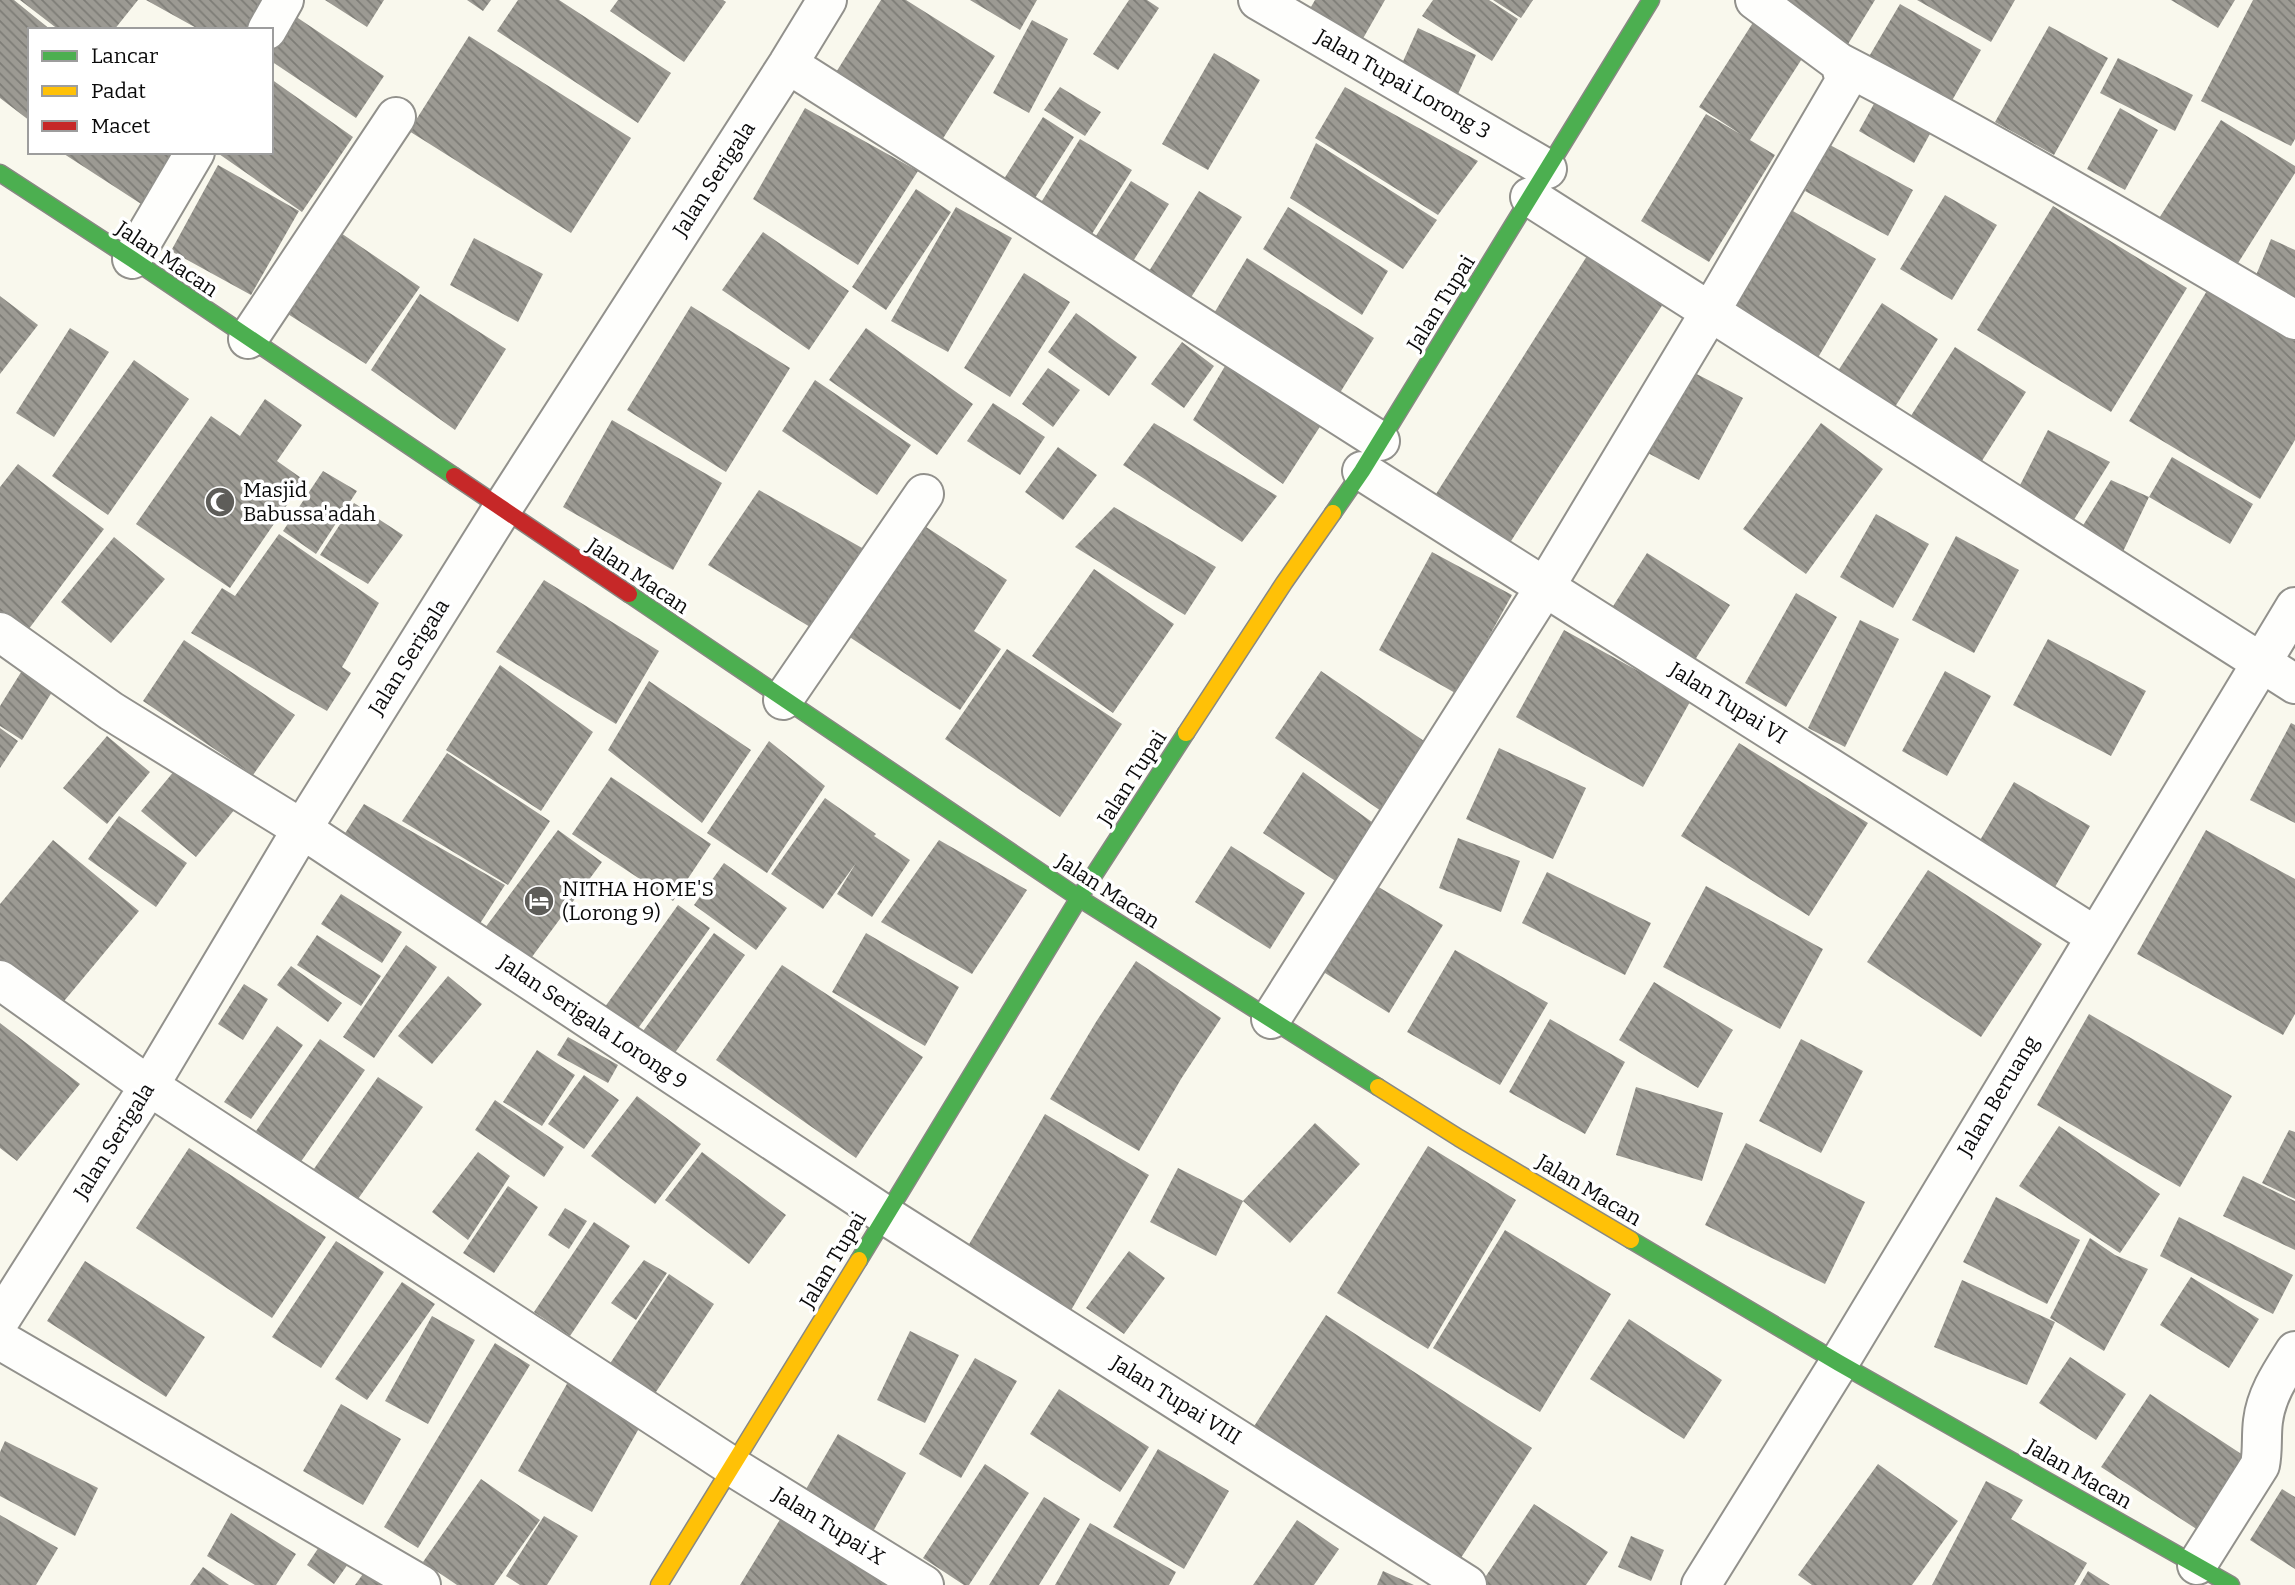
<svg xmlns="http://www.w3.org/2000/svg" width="2295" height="1585" font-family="Bitter,serif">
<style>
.building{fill:url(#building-back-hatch)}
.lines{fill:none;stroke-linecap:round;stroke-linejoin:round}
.street-casing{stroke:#92918c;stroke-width:42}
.fast-casing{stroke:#888883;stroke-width:19}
.slow-casing{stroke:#888883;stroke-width:19}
.jam-casing{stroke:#888883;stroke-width:19}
.street{stroke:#fefefc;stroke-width:38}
.fast{stroke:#4caf50;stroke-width:16}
.slow{stroke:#ffc107;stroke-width:16}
.jam{stroke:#c62828;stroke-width:16}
.labels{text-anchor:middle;stroke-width:7;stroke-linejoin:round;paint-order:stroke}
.street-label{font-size:21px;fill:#0a0a0a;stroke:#fff}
.poi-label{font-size:21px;fill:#0a0a0a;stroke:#fff;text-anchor:start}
</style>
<defs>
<pattern id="building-back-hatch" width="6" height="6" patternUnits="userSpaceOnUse" patternTransform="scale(1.75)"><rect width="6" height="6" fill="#9c9a93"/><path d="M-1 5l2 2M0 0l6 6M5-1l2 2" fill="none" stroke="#7d7c76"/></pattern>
</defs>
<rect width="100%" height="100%" fill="#f9f8ed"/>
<path class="building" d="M 0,0 L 14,0 L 51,30 L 30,30 L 30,121 L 0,98 Z
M 20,0 L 138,0 L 114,30 L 59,30 Z
M 146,0 L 282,0 L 265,30 L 200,30 Z
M 325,0 L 384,0 L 367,27 Z
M 467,0 L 491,0 L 483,11 Z
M 518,0 L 559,0 L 671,73 L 638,123 L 497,31 Z
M 618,0 L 723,0 L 726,2 L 684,62 L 610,11 Z
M 881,0 L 906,0 L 995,56 L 937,148 L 830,82 Z
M 970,0 L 1037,0 L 1020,30 Z
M 1129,0 L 1147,0 L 1159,8 L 1118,70 L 1093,54 Z
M 1315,0 L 1385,0 L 1357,49 L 1304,19 Z
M 1433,0 L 1489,0 L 1518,19 L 1492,61 L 1422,16 Z
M 1493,0 L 1533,0 L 1521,18 Z
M 1770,0 L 1875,0 L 1845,49 Z
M 1917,0 L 2015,0 L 1991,42 Z
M 2171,0 L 2235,0 L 2218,28 Z
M 2253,0 L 2295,0 L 2295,139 L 2291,146 L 2201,101 Z
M 1900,4 L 1981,50 L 1946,111 L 1864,65 Z
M 289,12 L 384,76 L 356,118 L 271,61 L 271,37 Z
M 1032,20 L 1068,39 L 1029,113 L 993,93 Z
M 1754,21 L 1805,54 L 1750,140 L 1775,155 L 1709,262 L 1641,221 L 1706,114 L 1742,135 L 1699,107 Z
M 2049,26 L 2108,58 L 2054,155 L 1995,122 Z
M 1418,28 L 1476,55 L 1458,94 L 1400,68 Z
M 469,36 L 631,138 L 571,233 L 409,131 Z
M 1214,53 L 1260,80 L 1208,170 L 1162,144 Z
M 2118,58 L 2193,95 L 2175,131 L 2100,93 Z
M 271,79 L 353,137 L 302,212 L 219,154 L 220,152 L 271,152 Z
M 1060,87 L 1101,112 L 1085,136 L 1044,110 Z
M 1345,87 L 1478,161 L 1438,215 L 1315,138 Z
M 1881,91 L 1936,123 L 1914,163 L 1859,131 Z
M 805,108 L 918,171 L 858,265 L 753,199 Z
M 2120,108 L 2158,130 L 2125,190 L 2087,169 Z
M 1043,117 L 1074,137 L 1028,209 L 997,190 Z
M 2221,120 L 2295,166 L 2295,173 L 2233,271 L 2156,223 Z
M 1080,139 L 1132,170 L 1085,245 L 1034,214 Z
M 1316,143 L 1437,220 L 1403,269 L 1290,198 Z
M 1830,145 L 1913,190 L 1888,236 L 1805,191 Z
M 61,152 L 187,152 L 152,211 Z
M 218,165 L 299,211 L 251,295 L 171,251 Z
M 1131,181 L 1169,204 L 1125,274 L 1087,250 Z
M 916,189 L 951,212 L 886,310 L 852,287 Z
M 1199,191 L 1242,217 L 1183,310 L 1141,284 Z
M 1945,195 L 1997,225 L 1952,300 L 1900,269 Z
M 2053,206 L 2187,288 L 2111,412 L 1977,330 Z
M 956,207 L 1012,238 L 948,352 L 891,321 Z
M 1288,207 L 1388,271 L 1362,315 L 1263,249 Z
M 1786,207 L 1876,259 L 1813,366 L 1723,314 Z
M 335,229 L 420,287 L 366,364 L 280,309 Z
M 763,232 L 849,291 L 809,350 L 722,290 Z
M 474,238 L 543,274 L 518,322 L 450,285 Z
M 2271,239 L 2295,250 L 2295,303 L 2252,285 Z
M 1587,256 L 1663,304 L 1504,552 L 1429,505 Z
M 1247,258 L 1374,338 L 1333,404 L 1213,315 Z
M 1024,273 L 1070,302 L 1010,397 L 964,368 Z
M 2208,289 L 2295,341 L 2295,440 L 2260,499 L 2129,421 Z
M 420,294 L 506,349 L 455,430 L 371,370 Z
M 0,296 L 38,325 L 0,374 Z
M 1882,303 L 1938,339 L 1893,410 L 1836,374 Z
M 691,306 L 790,368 L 726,472 L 627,410 Z
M 1076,313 L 1137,357 L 1109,396 L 1048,352 Z
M 70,328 L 109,352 L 54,437 L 16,413 Z
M 866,328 L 973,404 L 937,455 L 829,380 Z
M 1182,342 L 1214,366 L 1184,408 L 1151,384 Z
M 1955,347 L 2026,392 L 1978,467 L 1907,422 Z
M 134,360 L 189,399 L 108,515 L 52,476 Z
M 1228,361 L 1323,422 L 1283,484 L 1193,420 Z
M 1048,368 L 1080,390 L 1053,427 L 1022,404 Z
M 1685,368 L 1743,398 L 1699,480 L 1642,450 Z
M 815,380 L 911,445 L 877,495 L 782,431 Z
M 265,399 L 302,425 L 277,461 L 304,480 L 230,588 L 136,524 L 211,416 L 240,436 Z
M 993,403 L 1045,437 L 1020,475 L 967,441 Z
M 612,420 L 722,483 L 673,570 L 563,507 Z
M 1154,423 L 1277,496 L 1242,542 L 1123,465 Z
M 1821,423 L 1883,469 L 1806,574 L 1743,529 Z
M 2048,430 L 2110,462 L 2070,526 L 2014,497 Z
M 1058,447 L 1097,475 L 1063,520 L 1025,492 Z
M 2172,457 L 2253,504 L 2230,544 L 2149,497 L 2119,560 L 2074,540 L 2111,480 L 2149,497 Z
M 18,464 L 104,529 L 25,634 L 0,615 L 0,487 Z
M 323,471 L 357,491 L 316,554 L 283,531 Z
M 759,490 L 871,553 L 815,630 L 708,565 Z
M 354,503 L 403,535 L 368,584 L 320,555 Z
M 1114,507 L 1216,567 L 1185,615 L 1075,547 Z
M 1876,514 L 1929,544 L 1893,608 L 1840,577 Z
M 920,523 L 1007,580 L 974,631 L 1001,649 L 960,710 L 845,634 Z
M 279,534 L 379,603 L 342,667 L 351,673 L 327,711 L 191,633 L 222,588 L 235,596 Z
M 1956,536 L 2019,570 L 1974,653 L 1912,620 Z
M 114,537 L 165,579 L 111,643 L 61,602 Z
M 1432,552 L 1512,595 L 1457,694 L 1379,650 Z
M 1647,553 L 1730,605 L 1691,666 L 1608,614 Z
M 1094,569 L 1174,624 L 1113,713 L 1032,656 Z
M 544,580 L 659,651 L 616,724 L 496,652 Z
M 1796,593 L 1837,617 L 1786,707 L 1745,683 Z
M 1860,620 L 1899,639 L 1845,747 L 1808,728 Z
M 1564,630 L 1691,700 L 1643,787 L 1516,717 Z
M 2048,639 L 2146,691 L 2111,756 L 2013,705 Z
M 184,640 L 295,715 L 253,775 L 143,701 Z
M 1007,649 L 1122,724 L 1060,817 L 945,739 Z
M 28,661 L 59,681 L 22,740 L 0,726 L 0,706 Z
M 500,665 L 593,732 L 541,811 L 446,750 Z
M 1321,671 L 1430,745 L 1384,813 L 1275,738 Z
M 1945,671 L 1991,696 L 1947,776 L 1902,751 Z
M 649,681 L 751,750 L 702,823 L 608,750 Z
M 2291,723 L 2295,725 L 2295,823 L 2250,800 Z
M 0,728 L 18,741 L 0,768 Z
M 107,736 L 150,772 L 107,824 L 63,788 Z
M 769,741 L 825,786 L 767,873 L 707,833 Z
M 1739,743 L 1868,823 L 1809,916 L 1681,836 Z
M 1499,748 L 1586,788 L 1553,859 L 1466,819 Z
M 447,753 L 550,821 L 508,885 L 402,821 Z
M 180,764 L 235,809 L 196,857 L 141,811 Z
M 1303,772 L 1376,825 L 1337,882 L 1263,833 Z
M 611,777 L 711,844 L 673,901 L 572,834 Z
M 2014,782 L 2090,826 L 2055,887 L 1979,842 Z
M 825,798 L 876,834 L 874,836 L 910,860 L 872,917 L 837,894 L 856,863 L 823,909 L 771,874 Z
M 364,804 L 505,885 L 479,925 L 340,841 Z
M 119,816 L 187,863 L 156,907 L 88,859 Z
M 558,830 L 602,862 L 526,965 L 482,932 Z
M 2206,830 L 2295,879 L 2295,1014 L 2283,1035 L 2137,954 Z
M 1458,838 L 1520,861 L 1501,912 L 1439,888 Z
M 53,840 L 139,911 L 55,1012 L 0,967 L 0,904 Z
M 939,840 L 1027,890 L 972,974 L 881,922 Z
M 1231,846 L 1305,893 L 1270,949 L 1195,902 Z
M 724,863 L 787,908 L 756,950 L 694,905 Z
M 1928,870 L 2042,944 L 1981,1037 L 1867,962 Z
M 1547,872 L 1651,923 L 1625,975 L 1522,923 Z
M 1370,882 L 1443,925 L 1389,1013 L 1317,968 Z
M 1706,886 L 1823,949 L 1780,1029 L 1663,967 Z
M 341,894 L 402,932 L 382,963 L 321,924 Z
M 678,905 L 710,928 L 634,1034 L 602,1011 Z
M 714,933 L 745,955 L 669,1061 L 638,1038 Z
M 866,933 L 959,987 L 925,1046 L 832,992 Z
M 317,935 L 381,976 L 361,1006 L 297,965 Z
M 406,945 L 437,967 L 374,1058 L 343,1037 Z
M 1455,950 L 1548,1003 L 1500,1085 L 1407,1032 Z
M 1136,961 L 1221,1018 L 1181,1079 L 1139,1151 L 1050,1099 L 1096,1022 Z
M 782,965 L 923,1057 L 856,1158 L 716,1060 Z
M 291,966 L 342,1003 L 328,1022 L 277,985 Z
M 448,976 L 482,1004 L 432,1064 L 398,1036 Z
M 1654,982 L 1733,1030 L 1698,1088 L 1619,1040 Z
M 244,984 L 268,999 L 243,1040 L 218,1024 Z
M 2089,1014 L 2232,1096 L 2180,1187 L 2037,1105 Z
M 1550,1019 L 1625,1062 L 1585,1134 L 1509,1092 Z
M 0,1023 L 80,1084 L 17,1161 L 0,1148 Z
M 277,1026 L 303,1045 L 251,1119 L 224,1102 Z
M 568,1037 L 618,1065 L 608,1083 L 557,1055 Z
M 320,1039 L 365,1070 L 300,1163 L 256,1131 Z
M 1801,1039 L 1863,1071 L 1821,1153 L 1759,1121 Z
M 537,1050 L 575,1075 L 542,1126 L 503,1102 Z
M 584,1075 L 619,1100 L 584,1149 L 548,1124 Z
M 378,1077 L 423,1107 L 353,1206 L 309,1176 Z
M 1636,1087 L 1723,1113 L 1702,1181 L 1616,1155 Z
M 637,1096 L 701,1144 L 655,1204 L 591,1156 Z
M 495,1100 L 564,1147 L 544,1177 L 475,1130 Z
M 1045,1114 L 1149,1175 L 1066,1319 L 961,1258 Z
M 1315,1123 L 1360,1164 L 1290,1243 L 1243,1201 Z
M 2059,1126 L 2160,1194 L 2120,1253 L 2019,1186 Z
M 2289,1130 L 2295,1132 L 2295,1199 L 2262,1183 Z
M 1746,1143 L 1865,1202 L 1825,1284 L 1705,1225 Z
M 1428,1146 L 1516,1200 L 1428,1349 L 1337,1293 Z
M 189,1148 L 326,1237 L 272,1318 L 136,1228 Z
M 478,1152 L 510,1176 L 468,1240 L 432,1212 Z
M 702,1152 L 786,1215 L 749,1264 L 665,1200 Z
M 1178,1168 L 1243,1201 L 1216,1256 L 1150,1222 Z
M 2243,1176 L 2295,1201 L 2295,1250 L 2223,1216 Z
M 508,1186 L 538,1207 L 494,1273 L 463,1253 Z
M 1996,1197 L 2080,1240 L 2047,1304 L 1963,1262 Z
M 565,1208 L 587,1221 L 569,1249 L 548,1235 Z
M 2179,1217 L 2293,1275 L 2273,1314 L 2160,1256 Z
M 594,1222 L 630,1246 L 570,1336 L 534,1312 Z
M 1505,1230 L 1611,1294 L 1540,1412 L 1433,1348 Z
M 2090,1238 L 2115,1255 L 2148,1269 L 2104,1351 L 2050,1318 Z
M 336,1241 L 384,1272 L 321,1368 L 272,1337 Z
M 1129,1251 L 1165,1278 L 1124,1334 L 1086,1308 Z
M 644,1260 L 667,1273 L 636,1320 L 611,1303 Z
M 85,1261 L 205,1337 L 166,1397 L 47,1321 Z
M 669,1274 L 714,1304 L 654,1395 L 609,1365 Z
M 2191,1277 L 2259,1319 L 2229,1368 L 2160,1325 Z
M 1962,1280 L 2055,1322 L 2027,1385 L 1934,1347 Z
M 402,1282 L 435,1304 L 367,1400 L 335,1379 Z
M 1326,1315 L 1532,1448 L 1457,1564 L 1251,1431 Z
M 432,1316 L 475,1340 L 428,1424 L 385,1401 Z
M 1629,1319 L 1722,1380 L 1684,1439 L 1590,1379 Z
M 910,1331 L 959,1355 L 925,1423 L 877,1400 Z
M 495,1343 L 530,1365 L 418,1548 L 384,1527 Z
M 2070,1357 L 2126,1394 L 2096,1440 L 2039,1403 Z
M 975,1358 L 1017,1381 L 961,1478 L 919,1454 Z
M 568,1382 L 642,1423 L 592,1512 L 518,1471 Z
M 1059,1389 L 1149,1447 L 1120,1492 L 1030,1434 Z
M 2150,1394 L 2246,1457 L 2198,1530 L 2101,1467 Z
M 341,1404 L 401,1439 L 363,1505 L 303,1471 Z
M 838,1434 L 906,1473 L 871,1535 L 802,1496 Z
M 5,1441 L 98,1488 L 75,1536 L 0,1496 L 0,1452 Z
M 1158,1449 L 1229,1491 L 1184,1569 L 1113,1527 Z
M 985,1464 L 1029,1493 L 969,1585 L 964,1585 L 923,1558 Z
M 1878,1464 L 1958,1521 L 1912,1585 L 1812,1585 L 1798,1575 Z
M 481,1479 L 540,1520 L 494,1585 L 457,1585 L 423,1562 Z
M 1986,1481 L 2023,1500 L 2011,1519 L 2087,1563 L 2074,1585 L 1932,1585 Z
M 2282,1489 L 2295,1497 L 2295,1569 L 2250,1540 Z
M 1044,1497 L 1080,1519 L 1039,1585 L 989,1585 Z
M 1534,1504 L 1608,1552 L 1586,1585 L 1487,1585 L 1482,1582 Z
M 231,1513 L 296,1554 L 276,1585 L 255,1585 L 207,1556 Z
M 784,1513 L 903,1585 L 740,1585 Z
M 0,1515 L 58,1548 L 36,1585 L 0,1585 Z
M 544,1516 L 578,1536 L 547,1585 L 520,1585 L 506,1576 Z
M 1297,1520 L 1339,1549 L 1314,1585 L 1253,1585 Z
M 1090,1523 L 1176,1572 L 1169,1585 L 1055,1585 Z
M 327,1535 L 355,1554 L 334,1584 L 307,1565 Z
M 1631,1536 L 1664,1550 L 1651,1581 L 1618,1567 Z
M 373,1560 L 409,1585 L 355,1585 Z
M 203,1567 L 229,1585 L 190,1585 Z
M 1383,1571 L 1414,1585 L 1377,1585 Z
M 2088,1571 L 2110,1585 L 2080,1585 Z"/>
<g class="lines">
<g class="street-casing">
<path id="street" d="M 1258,0 L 1547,169
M 267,30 L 284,0
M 1840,63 C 1995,143 2145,232 2295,320
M 788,64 L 1380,441
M 1530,197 L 2295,684
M 132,259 L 195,152
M 248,339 L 396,117
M 1362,471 L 2095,936
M 0,632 L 111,711 L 302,829 L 885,1215 L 1467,1585
M 783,700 L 924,494
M 0,980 L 149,1086 L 733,1467 L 924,1585
M 1271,1019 L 1545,587 L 1710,312 L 1845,81 L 1840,63 L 1755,0
M 0,1320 L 149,1086 L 302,829 L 502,509 L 788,64 L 827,0
M 0,1340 L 421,1585
M 2197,1565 L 2260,1465 C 2263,1450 2261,1436 2263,1421 C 2266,1395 2281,1373 2295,1351
M 1701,1585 L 1839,1363 L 2295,607"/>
</g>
<g class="fast-casing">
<path id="fast" d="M 0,173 L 132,259 L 454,476
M 1333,513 L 1362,471 L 1651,0
M 629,594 L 1079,898 L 1378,1087
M 1631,1240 L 1839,1363 L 2231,1585
M 859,1260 L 1079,898 L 1186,733"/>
</g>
<g class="slow-casing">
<path id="slow" d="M 1186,733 L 1284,583 L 1333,513
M 1378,1087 L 1459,1138 L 1631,1240
M 659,1585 L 859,1260"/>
</g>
<g class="jam-casing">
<path id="jam" d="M 454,476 L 629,594"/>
</g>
<use href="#street" class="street"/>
<use href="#fast" class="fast"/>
<use href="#slow" class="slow"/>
<use href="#jam" class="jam"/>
</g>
<defs>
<g id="mosque-disc" transform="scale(1.575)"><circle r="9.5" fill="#5e5d59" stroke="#fff"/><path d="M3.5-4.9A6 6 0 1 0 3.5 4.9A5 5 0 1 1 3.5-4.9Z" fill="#fff"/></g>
<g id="hotel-disc" transform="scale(1.575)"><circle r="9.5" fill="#5e5d59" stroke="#fff"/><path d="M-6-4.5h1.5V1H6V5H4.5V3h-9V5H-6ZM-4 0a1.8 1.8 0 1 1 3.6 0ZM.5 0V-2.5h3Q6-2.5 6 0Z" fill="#fff"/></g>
</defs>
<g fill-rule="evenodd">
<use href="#mosque-disc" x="220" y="502"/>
<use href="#hotel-disc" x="539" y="901"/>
</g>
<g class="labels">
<g class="street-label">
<text transform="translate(1403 84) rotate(30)" y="7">Jalan Tupai Lorong 3</text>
<text transform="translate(714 179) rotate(-57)" y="7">Jalan Serigala</text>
<text transform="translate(167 259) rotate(34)" y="7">Jalan Macan</text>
<text transform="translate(1441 303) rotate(-58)" y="7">Jalan Tupai</text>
<text transform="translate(638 576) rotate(34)" y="7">Jalan Macan</text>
<text transform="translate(409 657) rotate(-58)" y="7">Jalan Serigala</text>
<text transform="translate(1728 703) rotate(32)" y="7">Jalan Tupai VI</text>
<text transform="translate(1132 778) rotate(-57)" y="7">Jalan Tupai</text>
<text transform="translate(1108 891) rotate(33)" y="7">Jalan Macan</text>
<text transform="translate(593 1022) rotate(34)" y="7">Jalan Serigala Lorong 9</text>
<text transform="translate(1998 1096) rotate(-59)" y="7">Jalan Beruang</text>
<text transform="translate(114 1141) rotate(-58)" y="7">Jalan Serigala</text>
<text transform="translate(1589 1190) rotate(31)" y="7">Jalan Macan</text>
<text transform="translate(833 1260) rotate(-59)" y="7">Jalan Tupai</text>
<text transform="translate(1176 1400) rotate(32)" y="7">Jalan Tupai VIII</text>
<text transform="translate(2079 1474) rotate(30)" y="7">Jalan Macan</text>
<text transform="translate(829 1526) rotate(32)" y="7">Jalan Tupai X</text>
</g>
<g class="poi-label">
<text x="243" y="497">Masjid<tspan x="243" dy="24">Babussa'adah</tspan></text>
<text x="562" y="896">NITHA HOME'S<tspan x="562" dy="24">(Lorong 9)</tspan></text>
</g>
</g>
<rect x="28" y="28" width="245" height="126" fill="#ffffff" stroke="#9d9d9d" stroke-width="2"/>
<rect x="42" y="51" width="35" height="10" fill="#4caf50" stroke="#9d9d9d" stroke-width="2"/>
<text x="91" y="63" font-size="21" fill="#0a0a0a">Lancar</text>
<rect x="42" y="86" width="35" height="10" fill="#ffc107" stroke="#9d9d9d" stroke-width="2"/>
<text x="91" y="98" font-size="21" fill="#0a0a0a">Padat</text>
<rect x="42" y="121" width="35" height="10" fill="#c62828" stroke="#9d9d9d" stroke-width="2"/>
<text x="91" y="133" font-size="21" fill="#0a0a0a">Macet</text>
</svg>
